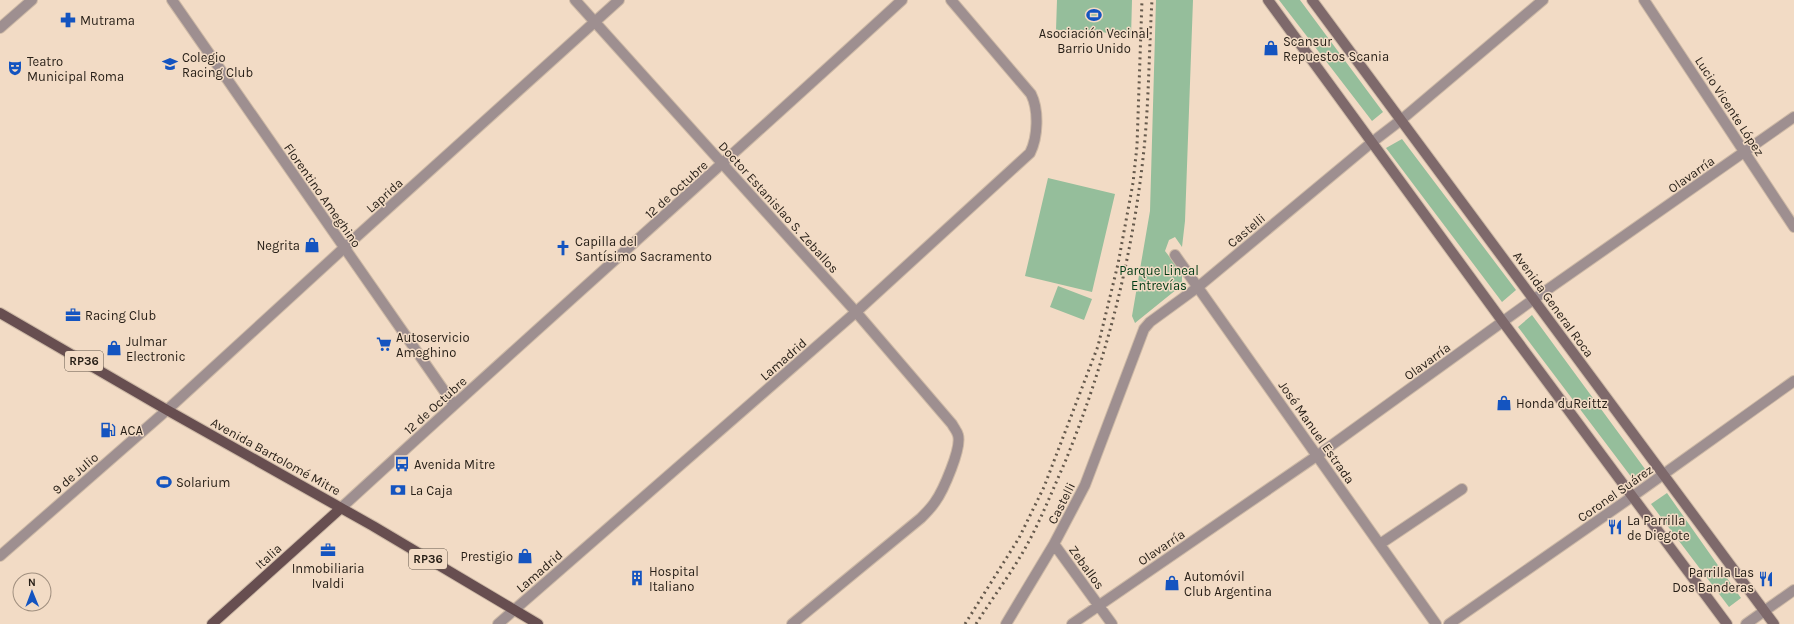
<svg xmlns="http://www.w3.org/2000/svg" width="1794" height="624" font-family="Karla,sans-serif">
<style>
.green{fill:#95be9b}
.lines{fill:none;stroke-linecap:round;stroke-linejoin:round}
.street-casing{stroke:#cdb9a6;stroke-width:12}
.secondary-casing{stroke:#cdb9a6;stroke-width:12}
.primary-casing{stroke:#cdb9a6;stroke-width:12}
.street{stroke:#9e8f90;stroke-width:10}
.secondary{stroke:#7e696b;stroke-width:10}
.primary{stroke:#674e50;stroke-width:10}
.rail{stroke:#65594c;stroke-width:3;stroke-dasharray:2 4;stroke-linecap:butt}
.labels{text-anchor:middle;stroke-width:3;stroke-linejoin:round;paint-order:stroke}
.shield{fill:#f2dbc5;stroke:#63574a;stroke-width:1}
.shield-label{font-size:12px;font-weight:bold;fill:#261e16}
.poi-label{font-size:13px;fill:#261e16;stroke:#f2dbc5;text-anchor:start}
.street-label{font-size:13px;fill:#261e16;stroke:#f2dbc5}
.park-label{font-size:13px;fill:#013b15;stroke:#f2dbc5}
</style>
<rect width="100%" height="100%" fill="#f2dbc5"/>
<path class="green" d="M 1057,0 L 1132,0 L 1131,38 L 1093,30 L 1056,30 Z
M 1156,0 L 1193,0 L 1185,221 L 1182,247 L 1175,237 L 1169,240 L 1165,251 L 1182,273 L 1182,285 L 1135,323 L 1132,316 L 1150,211 Z
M 1279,0 L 1300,0 L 1383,112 L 1372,121 Z
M 1402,139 L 1516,290 L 1502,302 L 1386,148 Z
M 1048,178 L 1115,194 L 1092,292 L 1025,276 Z
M 1058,286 L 1092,299 L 1084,320 L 1050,307 Z
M 1532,315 L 1645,469 L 1632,478 L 1518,327 Z
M 1667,493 L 1741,598 L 1729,607 L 1651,504 Z"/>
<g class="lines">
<g class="street-casing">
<path id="street" d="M 172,0 L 454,405
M 575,0 L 856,312 L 952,424 C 954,428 957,431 958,435 C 962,448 943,491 935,502 C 931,508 926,513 921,518 L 792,624
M 1644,0 L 1794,227
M 0,28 L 32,0
M 1175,255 L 1436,624
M 341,508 C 527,337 716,171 902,0
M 1054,544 L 1112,624
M 1380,544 L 1462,489
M 0,556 L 167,410 L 344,248 L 619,0
M 498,624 L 856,312 L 1030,153 C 1038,137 1039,110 1031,94 L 951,0
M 1006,624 L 1054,544 L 1085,485 L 1144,329 L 1150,322 L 1198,287 L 1371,143 L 1401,120 L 1543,0
M 1072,624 L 1318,455 L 1534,299 L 1794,117
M 1449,624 L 1633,496 L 1794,381
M 1746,624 L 1794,590"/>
</g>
<g class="secondary-casing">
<path id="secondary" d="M 1268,0 L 1503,322 L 1727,624
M 1312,0 L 1774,624"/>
</g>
<g class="primary-casing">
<path id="primary" d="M 0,313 L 167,410 L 373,526 L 538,624
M 212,624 L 341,508"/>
</g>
<use href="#street" class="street"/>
<use href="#secondary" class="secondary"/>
<use href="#primary" class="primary"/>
<path class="rail" d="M 965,624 L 1019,538 L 1044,487 L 1098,346 L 1118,264 L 1133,183 L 1137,146 L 1142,0
M 976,624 C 993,597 1013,571 1028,543 C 1042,517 1053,489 1065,462 C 1106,362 1133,256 1144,149 C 1149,100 1149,49 1152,0"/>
</g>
<defs>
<g id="stadium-bare" transform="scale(1.2)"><path d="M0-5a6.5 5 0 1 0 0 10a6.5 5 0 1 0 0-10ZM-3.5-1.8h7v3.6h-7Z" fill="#1454c0" stroke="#f2dbc5" stroke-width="2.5" paint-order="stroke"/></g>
<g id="pharmacy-bare" transform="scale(1.2)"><path d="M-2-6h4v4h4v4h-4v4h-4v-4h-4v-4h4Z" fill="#1454c0" stroke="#f2dbc5" stroke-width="2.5" paint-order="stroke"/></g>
<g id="shop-bare" transform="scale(1.2)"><path d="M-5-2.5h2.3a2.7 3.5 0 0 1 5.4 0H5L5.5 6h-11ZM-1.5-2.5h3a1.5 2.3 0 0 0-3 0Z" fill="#1454c0" stroke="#f2dbc5" stroke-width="2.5" paint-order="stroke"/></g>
<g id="school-bare" transform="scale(1.2)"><path d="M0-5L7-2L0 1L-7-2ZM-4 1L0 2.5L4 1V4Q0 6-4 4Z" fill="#1454c0" stroke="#f2dbc5" stroke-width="2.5" paint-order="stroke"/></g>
<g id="theatre-bare" transform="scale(1.2)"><path d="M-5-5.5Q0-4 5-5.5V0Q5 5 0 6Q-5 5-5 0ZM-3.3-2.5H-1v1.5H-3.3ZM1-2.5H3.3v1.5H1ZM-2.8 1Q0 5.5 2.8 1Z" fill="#1454c0" stroke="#f2dbc5" stroke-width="2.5" paint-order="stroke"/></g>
<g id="church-bare" transform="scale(1.2)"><path d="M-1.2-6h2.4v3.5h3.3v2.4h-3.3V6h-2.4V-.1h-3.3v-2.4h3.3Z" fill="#1454c0" stroke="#f2dbc5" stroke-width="2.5" paint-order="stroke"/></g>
<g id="office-bare" transform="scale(1.2)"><path d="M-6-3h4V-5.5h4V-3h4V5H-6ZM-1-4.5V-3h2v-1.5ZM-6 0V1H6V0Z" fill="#1454c0" stroke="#f2dbc5" stroke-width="2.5" paint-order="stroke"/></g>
<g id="supermarket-bare" transform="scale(1.2)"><path d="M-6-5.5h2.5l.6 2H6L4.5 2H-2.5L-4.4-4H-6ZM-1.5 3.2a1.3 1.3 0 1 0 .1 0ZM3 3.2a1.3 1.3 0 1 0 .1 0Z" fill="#1454c0" stroke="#f2dbc5" stroke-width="2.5" paint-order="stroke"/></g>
<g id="fuel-bare" transform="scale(1.2)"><path d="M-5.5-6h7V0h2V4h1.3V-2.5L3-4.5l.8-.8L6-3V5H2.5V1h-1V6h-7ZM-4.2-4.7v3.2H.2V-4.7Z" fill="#1454c0" stroke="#f2dbc5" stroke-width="2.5" paint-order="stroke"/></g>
<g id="bus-bare" transform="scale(1.2)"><path d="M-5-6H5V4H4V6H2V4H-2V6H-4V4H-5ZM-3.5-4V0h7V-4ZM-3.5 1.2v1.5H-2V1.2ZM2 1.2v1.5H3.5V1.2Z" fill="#1454c0" stroke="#f2dbc5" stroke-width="2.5" paint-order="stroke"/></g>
<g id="bank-bare" transform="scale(1.2)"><path d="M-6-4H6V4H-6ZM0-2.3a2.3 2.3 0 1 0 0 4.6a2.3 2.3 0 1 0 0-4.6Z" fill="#1454c0" stroke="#f2dbc5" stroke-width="2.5" paint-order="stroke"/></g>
<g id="restaurant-bare" transform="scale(1.2)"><path d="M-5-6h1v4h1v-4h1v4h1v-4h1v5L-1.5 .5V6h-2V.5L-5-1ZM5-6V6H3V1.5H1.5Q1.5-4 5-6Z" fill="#1454c0" stroke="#f2dbc5" stroke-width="2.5" paint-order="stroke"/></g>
<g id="building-bare" transform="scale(1.2)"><path d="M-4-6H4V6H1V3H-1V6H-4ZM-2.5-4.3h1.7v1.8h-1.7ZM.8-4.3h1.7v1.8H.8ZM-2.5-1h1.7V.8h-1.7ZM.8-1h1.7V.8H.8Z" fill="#1454c0" stroke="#f2dbc5" stroke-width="2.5" paint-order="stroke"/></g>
</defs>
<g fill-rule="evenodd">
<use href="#stadium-bare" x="1094" y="15"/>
<use href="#pharmacy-bare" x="68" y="20"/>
<use href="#shop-bare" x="1271" y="48"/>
<use href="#school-bare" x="170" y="64"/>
<use href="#theatre-bare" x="15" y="68"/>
<use href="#shop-bare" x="312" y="245"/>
<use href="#church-bare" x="563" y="248"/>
<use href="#office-bare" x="73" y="315"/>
<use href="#supermarket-bare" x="384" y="344"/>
<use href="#shop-bare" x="114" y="348"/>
<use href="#shop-bare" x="1504" y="403"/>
<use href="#fuel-bare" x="108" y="430"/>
<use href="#bus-bare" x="402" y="464"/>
<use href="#stadium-bare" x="164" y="482"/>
<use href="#bank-bare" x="398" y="490"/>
<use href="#restaurant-bare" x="1615" y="527"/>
<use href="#office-bare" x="328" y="550"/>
<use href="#shop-bare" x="525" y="556"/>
<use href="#building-bare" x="637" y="578"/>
<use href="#restaurant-bare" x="1766" y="579"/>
<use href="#shop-bare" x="1172" y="583"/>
</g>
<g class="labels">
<g class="shield">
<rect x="65" y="351" width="38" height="20" rx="3"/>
<rect x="409" y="549" width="38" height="20" rx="3"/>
</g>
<g class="shield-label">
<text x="84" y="365">RP36</text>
<text x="428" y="563">RP36</text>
</g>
<g class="poi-label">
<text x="80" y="25">Mutrama</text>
<text x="1094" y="38" text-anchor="middle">Asociación Vecinal<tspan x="1094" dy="15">Barrio Unido</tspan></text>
<text x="1283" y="46">Scansur<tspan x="1283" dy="15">Repuestos Scania</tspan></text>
<text x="182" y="62">Colegio<tspan x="182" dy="15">Racing Club</tspan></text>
<text x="27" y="66">Teatro<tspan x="27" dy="15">Municipal Roma</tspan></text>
<text x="575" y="246">Capilla del<tspan x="575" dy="15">Santísimo Sacramento</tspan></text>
<text x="300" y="250" text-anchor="end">Negrita</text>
<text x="85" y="320">Racing Club</text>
<text x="396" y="342">Autoservicio<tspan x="396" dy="15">Ameghino</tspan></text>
<text x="126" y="346">Julmar<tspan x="126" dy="15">Electronic</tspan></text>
<text x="1516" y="408">Honda duReittz</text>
<text x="120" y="435">ACA</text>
<text x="414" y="469">Avenida Mitre</text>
<text x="176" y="487">Solarium</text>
<text x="410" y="495">La Caja</text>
<text x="1627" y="525">La Parrilla<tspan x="1627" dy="15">de Diegote</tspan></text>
<text x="513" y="561" text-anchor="end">Prestigio</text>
<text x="328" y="573" text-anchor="middle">Inmobiliaria<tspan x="328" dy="15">Ivaldi</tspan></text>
<text x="649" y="576">Hospital<tspan x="649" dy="15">Italiano</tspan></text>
<text x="1754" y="577" text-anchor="end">Parrilla Las<tspan x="1754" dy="15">Dos Banderas</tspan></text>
<text x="1184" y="581">Automóvil<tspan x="1184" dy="15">Club Argentina</tspan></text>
</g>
<g class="street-label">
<text transform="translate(1730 106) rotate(57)" y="5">Lucio Vicente López</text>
<text transform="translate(1691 174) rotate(-35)" y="5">Olavarría</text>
<text transform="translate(676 189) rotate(-42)" y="5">12 de Octubre</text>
<text transform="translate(323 195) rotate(55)" y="5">Florentino Ameghino</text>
<text transform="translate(384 195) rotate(-42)" y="5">Laprida</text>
<text transform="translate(779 207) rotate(48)" y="5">Doctor Estanislao S. Zeballos</text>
<text transform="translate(1246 230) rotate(-40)" y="5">Castelli</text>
<text transform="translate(1554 304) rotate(54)" y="5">Avenida General Roca</text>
<text transform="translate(783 359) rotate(-41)" y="5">Lamadrid</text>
<text transform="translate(1427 361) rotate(-36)" y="5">Olavarría</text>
<text transform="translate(435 405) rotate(-42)" y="5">12 de Octubre</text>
<text transform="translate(1317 432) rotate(55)" y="5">José Manuel Estrada</text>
<text transform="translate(276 456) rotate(29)" y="5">Avenida Bartolomé Mitre</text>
<text transform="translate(75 473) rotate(-41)" y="5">9 de Julio</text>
<text transform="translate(1615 493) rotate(-35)" y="5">Coronel Suárez</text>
<text transform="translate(1061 503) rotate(-63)" y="5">Castelli</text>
<text transform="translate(1161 547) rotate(-34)" y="5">Olavarría</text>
<text transform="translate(268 556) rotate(-42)" y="5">Italia</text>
<text transform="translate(1087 567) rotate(54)" y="5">Zeballos</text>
<text transform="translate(539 571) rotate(-41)" y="5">Lamadrid</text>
</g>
<g class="park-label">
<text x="1159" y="275">Parque Lineal<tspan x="1159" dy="15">Entrevías</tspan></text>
</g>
</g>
<g transform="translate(32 592) rotate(359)"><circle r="19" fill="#f2dbc5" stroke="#a08f7f"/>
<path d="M0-3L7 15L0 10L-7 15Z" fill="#1454c0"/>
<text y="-6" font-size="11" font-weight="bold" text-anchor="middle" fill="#261e16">N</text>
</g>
</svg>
